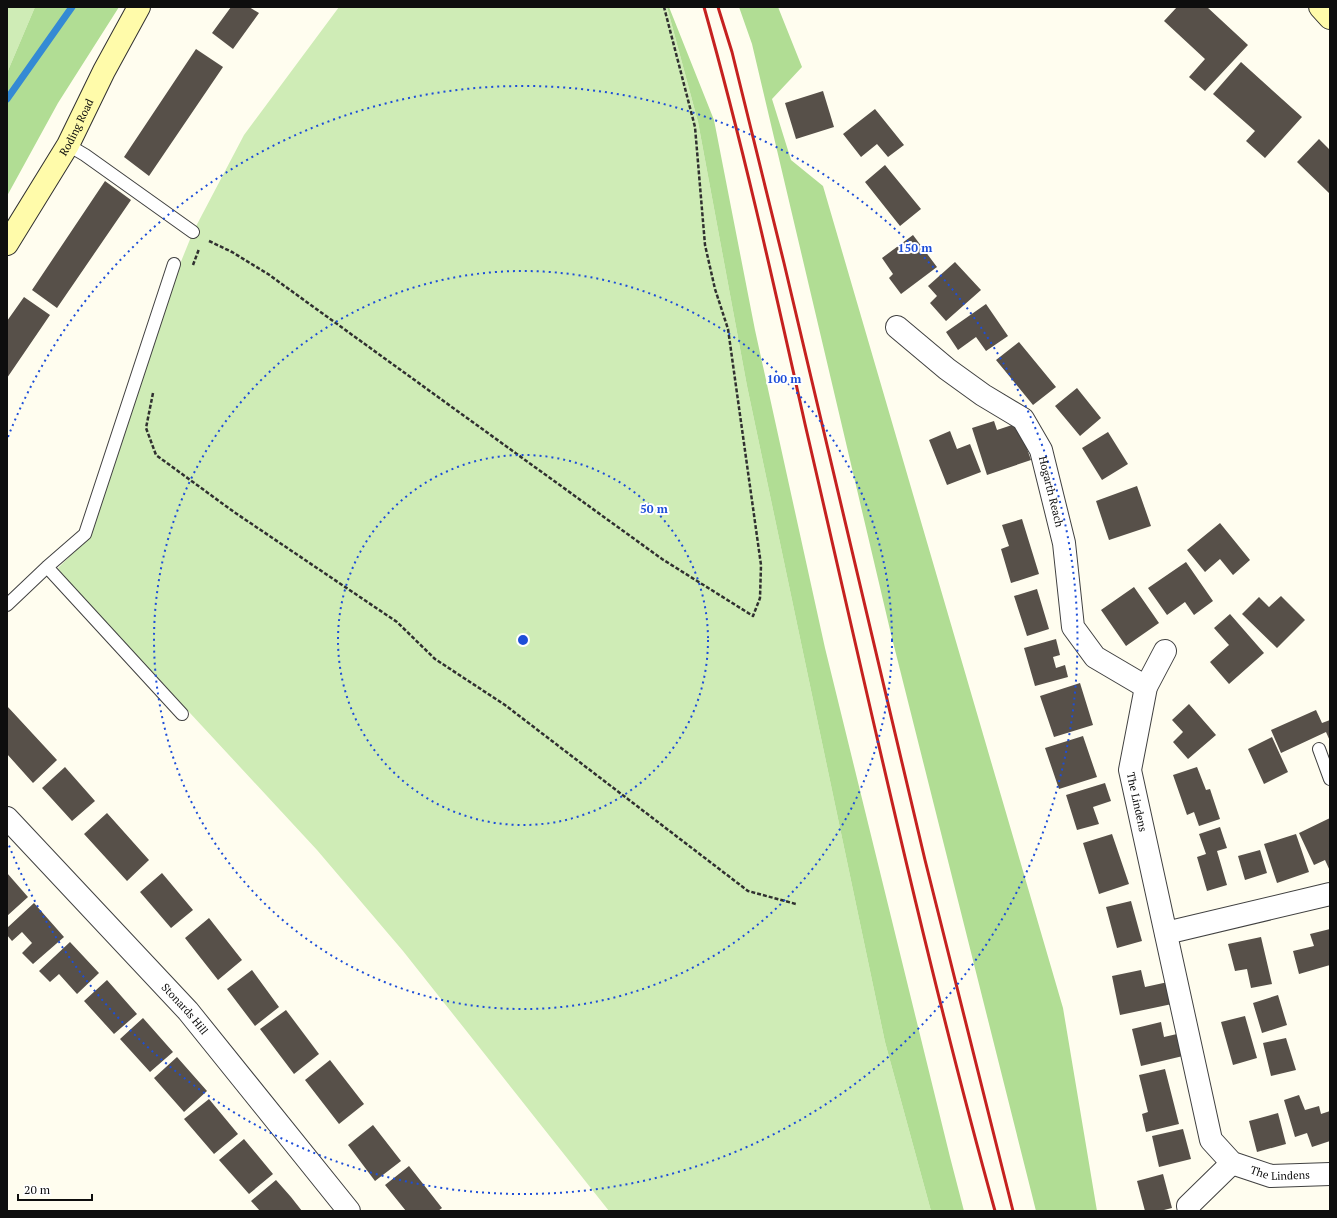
<svg xmlns="http://www.w3.org/2000/svg" width="1337" height="1218" font-family="'PT Serif',serif">
<style>
.green{fill:#cfecb6}
.forest{fill:#b1dd94}
.lines{fill:none;stroke-linecap:round;stroke-linejoin:round}
.stream{stroke:#348ad4;stroke-width:7}
.building{fill:#575049}
.lane-casing{stroke:#414141;stroke-width:14}
.street-casing{stroke:#414141;stroke-width:24}
.secondary-casing{stroke:#303030;stroke-width:24}
.path{stroke:#303030;stroke-width:2.5;stroke-dasharray:4 2;stroke-linecap:butt}
.lane{stroke:#fff;stroke-width:12}
.street{stroke:#fff;stroke-width:22}
.secondary{stroke:#fffbaa;stroke-width:22}
.rail{stroke:#c5211f;stroke-width:3}
.ring{fill:none;stroke:#1d4ed8;stroke-width:2;stroke-dasharray:2 4}
.labels{text-anchor:middle;stroke-width:4;stroke-linejoin:round;paint-order:stroke}
.street-label{font-size:11px;fill:#0e0e0e;stroke:#fff}
.centre{fill:#1d4ed8;stroke:#fff;stroke-width:2}
.ring-label{font-size:12px;text-anchor:middle;font-weight:bold;fill:#1d4ed8;stroke:#fff;stroke-width:4;stroke-linejoin:round;paint-order:stroke}
</style>
<rect width="100%" height="100%" fill="#fffdef"/>
<path class="green" d="M 7,7 L 35,7 L 7,73 Z
M 339,7 L 667,7 L 698,122 L 747,386 L 885,1042 L 931,1211 L 609,1211 L 403,951 L 317,850 L 63,576 L 58,568 L 90,536 L 113,470 L 180,264 L 193,232 L 244,135 Z"/>
<path class="forest" d="M 35,7 L 119,7 L 58,103 L 7,196 L 7,73 Z
M 667,7 L 669,7 L 714,120 L 755,330 L 825,648 L 950,1157 L 964,1211 L 931,1211 L 885,1042 L 747,386 L 698,122 Z
M 739,7 L 778,7 L 802,67 L 772,99 L 791,160 L 823,186 L 1063,1008 L 1097,1211 L 1036,1211 L 891,634 L 752,44 Z"/>
<g class="lines">
<path class="stream" d="M 7,99 L 72,7"/>
</g>
<path class="building" d="M 231,7 L 249,7 L 259,13 L 233,49 L 212,33 Z
M 1177,7 L 1207,7 L 1248,45 L 1205,91 L 1189,77 L 1205,59 L 1164,21 Z
M 196,49 L 223,67 L 149,176 L 124,157 Z
M 1241,62 L 1302,117 L 1265,158 L 1246,141 L 1255,131 L 1213,94 Z
M 823,91 L 834,127 L 796,139 L 785,103 Z
M 875,109 L 904,145 L 888,157 L 877,144 L 861,157 L 843,134 Z
M 1319,139 L 1330,150 L 1330,194 L 1297,162 Z
M 885,165 L 921,209 L 900,226 L 865,182 Z
M 105,181 L 131,200 L 57,308 L 32,290 Z
M 913,235 L 937,267 L 901,294 L 889,278 L 893,274 L 882,258 Z
M 955,262 L 981,290 L 946,321 L 930,303 L 937,296 L 928,286 Z
M 24,297 L 50,315 L 7,378 L 7,321 Z
M 986,304 L 1008,336 L 986,351 L 976,337 L 958,350 L 946,332 Z
M 1019,342 L 1056,387 L 1033,405 L 996,360 Z
M 1077,388 L 1101,418 L 1080,436 L 1055,406 Z
M 994,421 L 997,430 L 1018,423 L 1031,460 L 987,475 L 972,428 Z
M 950,431 L 957,449 L 970,444 L 981,472 L 947,485 L 929,440 Z
M 1108,432 L 1128,464 L 1102,480 L 1082,448 Z
M 1137,486 L 1151,526 L 1109,540 L 1096,501 Z
M 1022,519 L 1039,574 L 1011,583 L 1001,549 L 1009,546 L 1002,525 Z
M 1220,523 L 1250,560 L 1233,575 L 1220,559 L 1205,572 L 1187,550 Z
M 1186,562 L 1213,601 L 1194,615 L 1185,602 L 1167,615 L 1148,588 Z
M 1134,587 L 1159,623 L 1126,646 L 1101,610 Z
M 1037,589 L 1049,629 L 1027,636 L 1014,596 Z
M 1281,596 L 1305,620 L 1277,648 L 1242,614 L 1259,597 L 1269,607 Z
M 1230,614 L 1264,653 L 1229,684 L 1210,662 L 1229,645 L 1214,628 Z
M 1056,639 L 1060,655 L 1053,657 L 1056,668 L 1065,665 L 1068,677 L 1035,686 L 1024,648 Z
M 1080,683 L 1093,725 L 1054,737 L 1040,696 Z
M 1189,704 L 1216,735 L 1188,759 L 1173,742 L 1183,732 L 1172,720 Z
M 7,706 L 57,760 L 33,783 L 7,754 Z
M 1316,710 L 1322,723 L 1330,720 L 1330,741 L 1326,732 L 1281,753 L 1271,730 Z
M 1083,736 L 1097,777 L 1059,789 L 1045,748 Z
M 1272,737 L 1288,772 L 1264,784 L 1248,749 Z
M 65,767 L 95,801 L 72,821 L 42,788 Z
M 1197,767 L 1206,790 L 1210,789 L 1220,819 L 1199,826 L 1194,812 L 1187,815 L 1173,775 Z
M 1105,783 L 1111,801 L 1093,807 L 1099,824 L 1077,830 L 1066,795 Z
M 107,813 L 149,860 L 127,881 L 84,834 Z
M 1330,818 L 1330,871 L 1325,860 L 1314,865 L 1299,833 Z
M 1220,827 L 1227,848 L 1217,851 L 1227,885 L 1207,891 L 1197,857 L 1206,854 L 1199,834 Z
M 1112,834 L 1129,884 L 1099,894 L 1083,843 Z
M 1296,834 L 1309,872 L 1277,883 L 1264,844 Z
M 1260,850 L 1267,873 L 1245,880 L 1238,856 Z
M 7,873 L 28,897 L 7,916 Z
M 162,873 L 193,910 L 171,928 L 140,892 Z
M 1131,901 L 1142,941 L 1117,948 L 1106,907 Z
M 34,903 L 64,937 L 33,964 L 22,953 L 32,943 L 22,932 L 12,941 L 7,935 L 7,928 Z
M 209,918 L 242,960 L 218,980 L 185,938 Z
M 1330,929 L 1330,965 L 1299,974 L 1293,951 L 1314,946 L 1310,934 Z
M 1261,937 L 1272,984 L 1251,988 L 1247,969 L 1235,971 L 1228,944 Z
M 70,942 L 99,973 L 77,994 L 59,974 L 50,982 L 39,971 Z
M 252,970 L 279,1007 L 255,1026 L 227,989 Z
M 1141,970 L 1145,987 L 1168,982 L 1172,1004 L 1120,1015 L 1112,976 Z
M 107,980 L 137,1014 L 114,1034 L 84,1001 Z
M 1278,995 L 1287,1025 L 1262,1033 L 1253,1003 Z
M 286,1010 L 319,1054 L 294,1074 L 260,1029 Z
M 1245,1016 L 1257,1058 L 1233,1065 L 1221,1022 Z
M 143,1018 L 173,1052 L 150,1072 L 120,1039 Z
M 1161,1022 L 1164,1037 L 1177,1034 L 1183,1056 L 1141,1066 L 1132,1029 Z
M 1286,1038 L 1296,1070 L 1271,1076 L 1263,1043 Z
M 177,1057 L 207,1091 L 184,1112 L 154,1078 Z
M 330,1060 L 364,1104 L 339,1124 L 305,1080 Z
M 1165,1069 L 1179,1124 L 1146,1132 L 1142,1114 L 1148,1112 L 1139,1075 Z
M 1299,1095 L 1305,1110 L 1319,1106 L 1321,1114 L 1330,1111 L 1330,1141 L 1312,1147 L 1307,1133 L 1295,1137 L 1284,1100 Z
M 209,1099 L 238,1134 L 214,1154 L 184,1119 Z
M 1278,1113 L 1286,1144 L 1257,1152 L 1249,1121 Z
M 373,1125 L 401,1161 L 375,1181 L 348,1145 Z
M 1183,1129 L 1191,1159 L 1159,1167 L 1152,1136 Z
M 244,1139 L 273,1174 L 249,1194 L 219,1160 Z
M 409,1166 L 442,1208 L 438,1211 L 406,1211 L 385,1185 Z
M 1163,1174 L 1172,1208 L 1160,1211 L 1145,1211 L 1137,1181 Z
M 276,1180 L 291,1197 L 302,1211 L 260,1211 L 251,1201 Z"/>
<g class="lines">
<g class="lane-casing">
<path id="lane" d="M 68,145 L 85,155 L 193,232
M 47,567 L 182,714
M 7,605 L 47,567 L 85,534 L 174,264
M 1319,749 L 1330,779"/>
</g>
<g class="street-casing">
<g id="street">
<path id="s1" d="M 897,327 L 947,369 L 983,395 L 1023,419 L 1041,450 L 1064,543 L 1073,627 L 1095,657 L 1146,687"/>
<path id="s2" d="M 1165,651 L 1146,687 L 1130,770 L 1211,1140 L 1232,1163 L 1271,1176 L 1330,1174"/>
<path id="s3" d="M 7,818 L 188,1011 L 349,1211"/>
<path d="M 1166,933 L 1330,894"/>
<path d="M 1189,1211 L 1188,1206 L 1232,1163"/>
</g>
</g>
<g class="secondary-casing">
<g id="secondary">
<path d="M 1320,7 L 1330,18"/>
<path id="s4" d="M 7,244 L 68,145 L 104,71 L 139,7"/>
</g>
</g>
<path class="path" d="M 209,241 L 232,252 L 268,274 L 662,559 L 753,616 L 760,598 L 761,565 L 728,329 L 715,289 L 705,245 L 695,127 L 664,7
M 193,265 L 199,249
M 153,393 L 146,428 L 156,455 L 234,512 L 397,622 L 435,659 L 505,705 L 748,891 L 796,904"/>
<use href="#lane" class="lane"/>
<use href="#street" class="street"/>
<use href="#secondary" class="secondary"/>
<path class="rail" d="M 704,7 C 743,145 774,285 805,424 C 866,687 923,951 995,1211
M 718,7 L 732,52 L 784,263 L 925,860 L 1013,1211"/>
</g>
<g class="ring">
<circle cx="523" cy="640" r="185"/>
<circle cx="523" cy="640" r="369"/>
<path d="M8 437A554 554 0 1 1 8 843"/>
</g>
<g class="labels">
<g class="street-label">
<text dy="4" stroke="none"><textPath href="#s4" startOffset="136">Roding Road</textPath></text>
<text dy="4" stroke="none"><textPath href="#s1" startOffset="235">Hogarth Reach</textPath></text>
<text dy="4" stroke="none"><textPath href="#s2" startOffset="158">The Lindens</textPath></text>
<text dy="4" stroke="none"><textPath href="#s3" startOffset="261">Stonards Hill</textPath></text>
<text dy="4" stroke="none"><textPath href="#s2" startOffset="585">The Lindens</textPath></text>
</g>
</g>
<circle cx="523" cy="640" r="6" class="centre"/>
<g class="ring-label">
<text x="915" y="252">150 m</text>
<text x="784" y="383">100 m</text>
<text x="654" y="513">50 m</text>
</g>
<rect width="1337" height="1218" fill="none" stroke="#0e0e0e" stroke-width="16"/>
<path d="M18 1194v6h74v-6" fill="none" stroke="#0e0e0e" stroke-width="2"/>
<text x="24" y="1194" font-size="12" fill="#0e0e0e" stroke="#ffffff" stroke-width="3" paint-order="stroke">20 m</text>
</svg>
